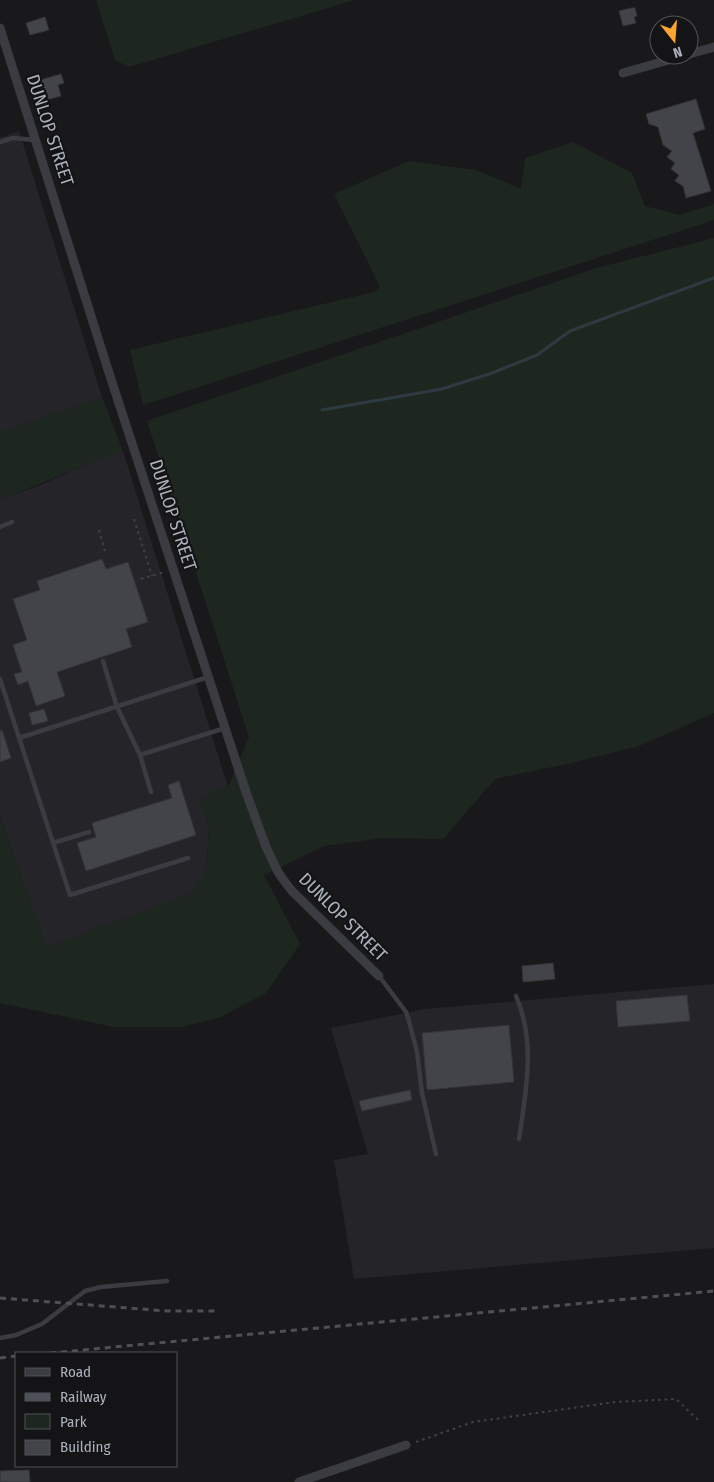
<svg xmlns="http://www.w3.org/2000/svg" width="714" height="1482" font-family="'Fira Sans Condensed',sans-serif">
<style>
.built{fill:#252529}
.green{fill:#1e271f}
.lines{fill:none;stroke-linecap:round;stroke-linejoin:round}
.stream{stroke:#2e3a41;stroke-width:3}
.building{fill:#434449;stroke:#333338}
.path{stroke:#404348;stroke-width:2;stroke-dasharray:2.5 4;stroke-linecap:butt}
.lane{stroke:#3a3c41;stroke-width:4.5}
.street{stroke:#3a3c41;stroke-width:9}
.rail{stroke:#4d5056;stroke-width:3;stroke-dasharray:6 5;stroke-linecap:butt}
.labels{text-anchor:middle;stroke-width:4.5;stroke-linejoin:round;paint-order:stroke}
.street-label{font-size:18px;fill:#abb2bc;stroke:#141417}
</style>
<rect width="100%" height="100%" fill="#19191c"/>
<path class="built" d="M 19,131 L 102,397 L 0,433 L 0,138 Z
M 123,451 L 228,787 L 214,791 L 201,802 L 209,826 L 207,859 L 204,875 L 191,894 L 46,947 L 0,817 L 0,499 L 38,486 L 94,461 Z
M 714,984 L 714,1248 L 354,1279 L 334,1160 L 368,1154 L 331,1028 L 425,1009 Z"/>
<path class="green" d="M 96,0 L 355,0 L 129,67 L 115,60 Z
M 573,142 L 632,173 L 645,206 L 679,215 L 714,204 L 714,220 L 143,405 L 130,350 L 374,292 L 380,287 L 334,194 L 409,161 L 476,170 L 521,189 L 525,158 Z
M 714,238 L 714,713 L 639,746 L 571,763 L 495,779 L 443,839 L 382,838 L 324,846 L 264,875 L 300,944 L 266,993 L 218,1018 L 182,1027 L 114,1027 L 0,1003 L 0,817 L 46,947 L 191,894 L 204,875 L 207,859 L 209,826 L 201,802 L 214,791 L 228,787 L 249,737 L 147,421 L 597,268 Z
M 102,397 L 123,451 C 81,465 42,484 0,499 L 0,433 Z"/>
<g class="lines">
<path class="stream" d="M 322,410 L 442,389 L 492,373 L 537,355 L 570,331 L 714,278"/>
</g>
<path class="building" d="M 631,8 L 635,8 L 637,16 L 634,17 L 636,23 L 623,26 L 619,11 Z
M 45,17 L 49,30 L 30,35 L 26,23 Z
M 61,74 L 64,83 L 58,85 L 61,96 L 43,101 L 39,86 L 41,85 L 40,80 Z
M 696,99 L 705,129 L 693,133 L 711,191 L 686,198 L 683,186 L 675,181 L 679,175 L 671,169 L 675,163 L 667,157 L 672,151 L 663,145 L 658,127 L 649,124 L 646,114 Z
M 102,559 L 106,569 L 128,562 L 148,622 L 126,629 L 132,647 L 57,672 L 65,696 L 36,706 L 28,681 L 18,685 L 14,674 L 22,672 L 13,645 L 27,640 L 13,599 L 40,590 L 37,581 Z
M 44,709 L 48,721 L 32,725 L 29,713 Z
M 2,730 L 11,758 L 0,762 L 0,731 Z
M 179,781 L 196,835 L 86,871 L 77,843 L 96,837 L 92,823 L 172,798 L 168,785 Z
M 553,963 L 555,979 L 523,982 L 522,966 Z
M 687,995 L 690,1021 L 618,1027 L 616,1001 Z
M 509,1025 L 514,1082 L 427,1090 L 422,1033 Z
M 410,1090 L 412,1100 L 362,1111 L 359,1101 Z
M 29,1470 L 30,1482 L 0,1482 L 0,1471 Z"/>
<g class="lines">
<path class="path" d="M 134,519 L 152,576
M 99,530 L 105,551
M 141,579 L 164,572
M 416,1442 L 473,1422 L 615,1402 L 676,1399 L 698,1420"/>
<path class="lane" d="M 0,142 L 13,138 L 35,140
M 0,527 L 12,522
M 103,661 L 117,707 L 140,755 L 151,792
M 0,679 L 70,895 L 188,858
M 19,738 L 208,677
M 140,755 L 225,728
M 53,843 L 89,832
M 379,976 L 406,1012 L 409,1021 L 417,1052 L 422,1093 L 436,1154
M 516,996 C 536,1041 526,1092 519,1139
M 0,1338 L 16,1335 L 42,1324 L 85,1291 L 101,1287 L 167,1281"/>
<path class="street" d="M 0,28 L 110,376 L 246,792 L 266,847 L 278,872 L 285,882 L 292,891 L 379,976
M 689,54 L 714,47
M 623,73 L 686,55
M 299,1482 L 406,1445"/>
<path class="rail" d="M 0,1298 L 167,1311 L 215,1311
M 50,1353 L 714,1291
M 0,1358 L 16,1356"/>
</g>
<g class="labels">
<g class="street-label">
<text transform="translate(50 130) rotate(72)" y="6">DUNLOP STREET</text>
<text transform="translate(173 515) rotate(72)" y="6">DUNLOP STREET</text>
<text transform="translate(343 917) rotate(45)" y="6">DUNLOP STREET</text>
</g>
</g>
<rect x="15" y="1352" width="162" height="115" fill="#141417" stroke="#505359"/>
<rect x="25" y="1368" width="25" height="8" fill="#3a3c41" stroke="#505359"/>
<text x="60" y="1377" font-size="15" fill="#abb2bc">Road</text>
<rect x="25" y="1393" width="25" height="8" fill="#4d5056" stroke="#505359"/>
<text x="60" y="1402" font-size="15" fill="#abb2bc">Railway</text>
<rect x="25" y="1414" width="25" height="15" fill="#1e271f" stroke="#505359"/>
<text x="60" y="1427" font-size="15" fill="#abb2bc">Park</text>
<rect x="25" y="1440" width="25" height="15" fill="#434449" stroke="#505359"/>
<text x="60" y="1452" font-size="15" fill="#abb2bc">Building</text>
<g transform="translate(674 40) rotate(163)"><circle r="24" fill="#141417" stroke="#505359"/>
<path d="M0-4L9 19L0 12L-9 19Z" fill="#fea42e"/>
<text y="-8" font-size="14" font-weight="bold" text-anchor="middle" fill="#abb2bc">N</text>
</g>
</svg>
